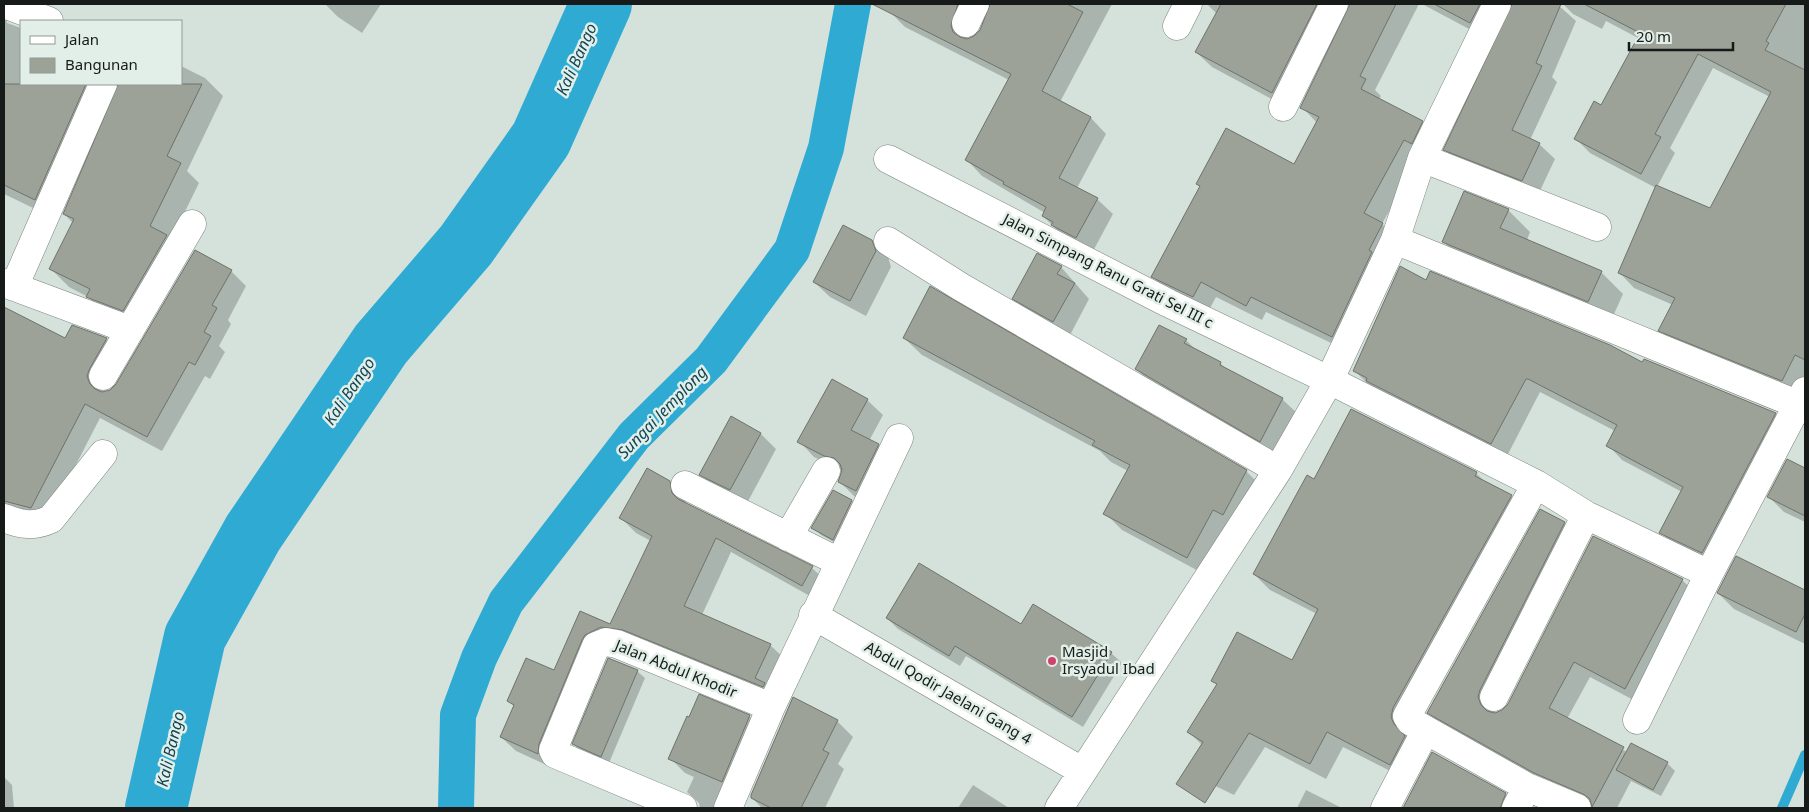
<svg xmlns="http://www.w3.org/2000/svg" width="1809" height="812" font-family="'Noto Sans',sans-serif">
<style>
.shadow{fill:#0003;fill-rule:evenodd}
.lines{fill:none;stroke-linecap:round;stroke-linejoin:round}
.stream{stroke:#2fabd3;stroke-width:10}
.canal{stroke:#2fabd3;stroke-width:36}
.river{stroke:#2fabd3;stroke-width:62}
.building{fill:#9da298;stroke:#6e736a}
.minor-casing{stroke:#7a857f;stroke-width:29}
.minor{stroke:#fff;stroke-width:28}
.poi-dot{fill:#d0426e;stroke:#e2efe8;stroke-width:2}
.labels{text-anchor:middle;stroke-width:5;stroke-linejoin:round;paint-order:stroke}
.street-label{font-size:15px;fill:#161b19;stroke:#e2efe8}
.poi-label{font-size:15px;fill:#161b19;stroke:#e2efe8;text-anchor:start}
.water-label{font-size:16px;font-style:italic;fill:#124456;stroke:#e2efe8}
</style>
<rect width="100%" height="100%" fill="#d5e2db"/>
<path class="shadow" d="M 4,4 L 7,23 L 21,28 L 21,84 L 181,84 L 181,66 L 205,78 L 223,96 L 187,171 L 199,183 L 171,240 L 142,328 L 106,315 L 88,297 L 69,287 L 51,269 L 73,223 L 64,214 L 119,87 L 113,89 L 54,218 L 4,194 L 4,136 L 6,132 L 4,131 Z
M 325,4 L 381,4 L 362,33 L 338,17 Z
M 894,4 L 989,4 L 976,12 L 966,39 L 976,37 L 981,30 L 991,4 L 1112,4 L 1060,102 L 1091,118 L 1106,134 L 1077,188 L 1097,199 L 1113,214 L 1092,253 L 1068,241 L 1043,216 L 1045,213 L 982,176 L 967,160 L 1009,80 L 905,27 L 890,12 Z
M 1207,4 L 1348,4 L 1341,7 L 1288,108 L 1212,67 L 1196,52 L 1217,14 Z
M 1350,4 L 1419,4 L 1375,90 L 1381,96 L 1378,100 L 1422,122 L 1437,138 L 1420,155 L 1382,224 L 1398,240 L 1348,351 L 1266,312 L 1262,320 L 1216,297 L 1208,312 L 1168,292 L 1153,277 L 1200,187 L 1197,184 L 1294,165 L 1317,123 L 1302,107 L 1349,11 Z
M 1422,4 L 1512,4 L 1503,7 L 1486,38 Z
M 1514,4 L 1557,4 L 1576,21 L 1552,77 L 1557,82 L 1530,140 L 1539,144 L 1555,159 L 1538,195 L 1460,165 L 1445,149 L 1512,11 Z
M 1563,4 L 1805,4 L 1805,399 L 1675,345 L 1660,330 L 1673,305 L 1634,288 L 1620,273 L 1656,188 L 1590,153 L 1575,138 L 1602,107 L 1638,38 L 1606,21 L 1602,29 L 1573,14 ZM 1713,68 L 1770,97 L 1710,210 L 1657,187 L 1675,153 L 1670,148 Z
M 1508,210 L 1530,232 L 1527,240 L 1601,272 L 1623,294 L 1610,323 L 1466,264 L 1444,242 Z
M 872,241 L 888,257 L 891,267 L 866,316 L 830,297 L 814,282 Z
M 1061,267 L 1089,299 L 1069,337 L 1029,314 L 1014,298 Z
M 1401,268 L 1427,282 L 1775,414 L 1790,428 L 1717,567 L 1675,547 L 1661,532 L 1682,492 L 1622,460 L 1608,445 L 1615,431 L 1540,392 L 1506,458 L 1369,385 L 1354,370 Z
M 231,271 L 246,286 L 228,320 L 231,324 L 219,346 L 225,352 L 210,379 L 205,376 L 162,451 L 100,418 L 46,523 L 4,509 L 5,309 L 66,340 L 73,327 L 106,339 L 121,354 L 104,384 L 102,393 L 111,391 Z
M 904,338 L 1246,471 L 1263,488 L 1204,574 L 1122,530 L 1105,513 L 1128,471 L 1111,462 L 1100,451 L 922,355 Z
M 1186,340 L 1197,351 L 1221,364 L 1228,371 L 1282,399 L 1298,414 L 1276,456 L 1152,385 L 1137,369 Z
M 867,400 L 883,415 L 869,441 L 878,445 L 893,461 L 871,506 L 855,497 L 839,481 L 843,471 L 814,457 L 799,441 Z
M 732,418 L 761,434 L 776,449 L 746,505 L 716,490 L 701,474 Z
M 1787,461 L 1805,470 L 1805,522 L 1784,512 L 1769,497 Z
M 1476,473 L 1486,483 L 1511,496 L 1527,511 L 1406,733 L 1409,741 L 1406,779 L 1343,747 L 1326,779 L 1265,747 L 1234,795 L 1205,781 L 1202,745 L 1189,732 L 1218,686 L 1213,681 L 1292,662 L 1317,614 L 1270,590 L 1254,574 L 1315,480 Z
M 670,482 L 685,497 L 686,504 L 812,568 L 827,582 L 817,600 L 731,552 L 702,615 L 770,645 L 785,659 L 779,699 L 600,649 L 553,768 L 516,751 L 501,737 L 515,707 L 509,701 L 554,672 L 581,613 L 611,625 L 651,541 L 636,533 L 621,518 Z
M 852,501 L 859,508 L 841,546 L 821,535 L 813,527 Z
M 1564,523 L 1581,539 L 1496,707 L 1494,714 L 1503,711 L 1682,580 L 1699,596 L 1641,704 L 1590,677 L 1567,719 L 1627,752 L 1667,763 L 1675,771 L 1661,796 L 1631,781 L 1617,808 L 1595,808 L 1552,789 L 1445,729 L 1428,712 Z
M 1737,558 L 1805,591 L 1805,644 L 1734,609 L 1718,593 Z
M 887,618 L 1021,626 L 1111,653 L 1122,663 L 1083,727 L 966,656 L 960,666 L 898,629 Z
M 637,671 L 645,678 L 609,763 L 581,752 L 574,744 Z
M 700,696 L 750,717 L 764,731 L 732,808 L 700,808 L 699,803 L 687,792 L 694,777 L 685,773 L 670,758 Z
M 837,721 L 853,737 L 838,764 L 844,769 L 825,808 L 762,808 L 751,797 Z
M 4,777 L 12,785 L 14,808 L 4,808 Z
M 973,785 L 1009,808 L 958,808 Z
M 1306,790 L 1342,808 L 1297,808 Z
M 1505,794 L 1519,808 L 1422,808 L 1410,797 Z"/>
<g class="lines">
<path class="stream" d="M 1782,808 L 1805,755"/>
<path class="canal" d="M 456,808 L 458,715 L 479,658 L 506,602 L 634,436 L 711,360 L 792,250 L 826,148 L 853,4"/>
<path class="river" d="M 156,808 L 195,637 L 253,533 L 381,344 L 466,245 L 541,139 L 601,4"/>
</g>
<path class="building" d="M 872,4 L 958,4 L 951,25 L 953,32 L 960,37 L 967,39 L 974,36 L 980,30 L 990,4 L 1067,4 L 1083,12 L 1042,91 L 1091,117 L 1059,178 L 1098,198 L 1076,238 L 1051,225 L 1053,222 L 1042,216 L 1046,207 L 1003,184 L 1004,182 L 965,160 L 1011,74 Z
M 1221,4 L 1317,4 L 1272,93 L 1195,52 Z
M 1350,4 L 1396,4 L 1360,76 L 1366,79 L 1361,89 L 1423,121 L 1412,144 L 1404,140 L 1364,213 L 1383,223 L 1369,250 L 1372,252 L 1332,337 L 1251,297 L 1246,306 L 1201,282 L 1193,297 L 1151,277 L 1200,186 L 1196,184 L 1226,128 L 1294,164 L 1319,117 L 1300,108 Z
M 1434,4 L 1480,4 L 1470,23 Z
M 1512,4 L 1561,4 L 1536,63 L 1542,66 L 1512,130 L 1540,143 L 1522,181 L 1443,150 Z
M 1584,4 L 1786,4 L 1766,41 L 1769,43 L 1765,50 L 1805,70 L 1805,360 L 1795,355 L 1782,381 L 1658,331 L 1675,298 L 1618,273 L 1656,185 L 1710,208 L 1771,92 L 1698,54 L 1655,134 L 1661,137 L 1641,174 L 1574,139 L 1594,101 L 1601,105 L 1640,33 Z
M 4,84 L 86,84 L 35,200 L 4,185 Z
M 118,84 L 202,84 L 167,156 L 181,163 L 150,226 L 167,235 L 123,311 L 86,297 L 90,289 L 49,269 L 74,219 L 63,214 Z
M 1464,191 L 1509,209 L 1500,228 L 1602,271 L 1588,302 L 1442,242 Z
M 843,225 L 872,240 L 876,251 L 850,301 L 813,282 Z
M 195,250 L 232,270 L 212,305 L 217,308 L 204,332 L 211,336 L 195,365 L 189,362 L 147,437 L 85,404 L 31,508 L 4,501 L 4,307 L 65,338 L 72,325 L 107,338 L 90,368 L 87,376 L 90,384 L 95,389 L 102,392 L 110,390 L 116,384 Z
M 1037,253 L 1062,266 L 1057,274 L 1075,283 L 1053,322 L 1012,299 Z
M 1400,266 L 1426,280 L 1430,271 L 1610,345 L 1642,362 L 1644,359 L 1776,413 L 1702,553 L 1659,533 L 1683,487 L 1606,446 L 1617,425 L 1528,379 L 1526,379 L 1491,444 L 1366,381 L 1367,378 L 1353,371 Z
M 930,286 L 1247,470 L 1223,515 L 1213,510 L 1187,558 L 1103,514 L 1130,465 L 1092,445 L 1095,441 L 903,338 Z
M 1159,325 L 1187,339 L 1184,343 L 1221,362 L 1220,365 L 1283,398 L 1260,442 L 1135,369 Z
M 832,379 L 868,399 L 851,430 L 879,444 L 856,491 L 838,482 L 842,470 L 840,464 L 834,458 L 824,456 L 797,442 Z
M 1351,409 L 1477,472 L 1475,476 L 1512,495 L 1393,708 L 1391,717 L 1394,724 L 1405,736 L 1390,765 L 1327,732 L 1310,764 L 1249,733 L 1205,803 L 1176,784 L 1203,742 L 1187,732 L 1217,684 L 1211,681 L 1237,632 L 1292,660 L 1318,609 L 1253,574 L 1307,475 L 1314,479 Z
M 731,416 L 761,433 L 730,490 L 699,475 Z
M 1787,459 L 1805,468 L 1805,516 L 1767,497 Z
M 647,468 L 670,481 L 672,493 L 678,499 L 813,566 L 802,586 L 716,538 L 684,606 L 771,644 L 755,678 L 765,683 L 763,687 L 623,630 L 601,627 L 585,635 L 582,640 L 539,744 L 538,754 L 500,737 L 514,705 L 507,701 L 526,658 L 554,670 L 580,611 L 610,624 L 652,536 L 619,518 Z
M 833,490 L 852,500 L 833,540 L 811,528 Z
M 1540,509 L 1565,522 L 1480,690 L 1478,697 L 1481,705 L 1487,711 L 1495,713 L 1502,710 L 1508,704 L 1593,536 L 1683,579 L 1625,689 L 1574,662 L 1549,708 L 1624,747 L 1592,807 L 1590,799 L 1583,794 L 1534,773 L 1427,713 Z
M 1736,556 L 1805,590 L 1805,614 L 1796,632 L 1717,593 Z
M 919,563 L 1021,624 L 1033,604 L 1112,652 L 1072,717 L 955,646 L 949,656 L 886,618 Z
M 608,658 L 638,670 L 601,757 L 572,744 Z
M 699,694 L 750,715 L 722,782 L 668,759 L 687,716 L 689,717 Z
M 793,697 L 838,720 L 823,750 L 829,753 L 801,808 L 771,808 L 751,798 L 751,795 Z
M 1631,743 L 1668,762 L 1653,790 L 1616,770 Z
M 1432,752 L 1506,793 L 1500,808 L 1403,808 Z"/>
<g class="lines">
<g class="minor-casing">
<path id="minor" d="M 4,4 L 49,21
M 966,23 L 975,4
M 1177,26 L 1188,4
M 1283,107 L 1334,4
M 1422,158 L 1597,227
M 888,159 L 1168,303 L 1337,384 L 1536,484 L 1586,515 L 1709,574
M 1395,240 L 1799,405
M 888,241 L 961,287 L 1278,470
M 4,283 L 130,330
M 14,287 L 103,84
M 103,376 L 192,224
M 1536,484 L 1407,716 L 1410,721 L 1527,787 L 1577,808
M 685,485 L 839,562
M 4,518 C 21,525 35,527 51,519 L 103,454
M 788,537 L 826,471
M 813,615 L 1082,771
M 1494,697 L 1586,515
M 1637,720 L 1709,574 L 1805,391
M 683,808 L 555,754 L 553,750 L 596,646 L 606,642 L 617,644 L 771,707
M 728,808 L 771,707 L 899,438
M 1059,808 L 1278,470 L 1329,381 L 1395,240 L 1422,158 L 1497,4
M 1385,808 L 1426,730
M 1516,808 L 1527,787"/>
</g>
<use href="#minor" class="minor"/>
</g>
<circle class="poi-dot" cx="1052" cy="661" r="5"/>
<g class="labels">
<g class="street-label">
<text transform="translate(1108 271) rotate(27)" y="5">Jalan Simpang Ranu Grati Sel III c</text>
<text transform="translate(676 669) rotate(22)" y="5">Jalan Abdul Khodir</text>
<text transform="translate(948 693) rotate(30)" y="5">Abdul Qodir Jaelani Gang 4</text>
</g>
<g class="poi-label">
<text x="1062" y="657">Masjid<tspan x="1062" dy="17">Irsyadul Ibad</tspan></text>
</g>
<g class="water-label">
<text transform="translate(576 59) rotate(-66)" y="6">Kali Bango</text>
<text transform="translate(349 391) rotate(-56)" y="6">Kali Bango</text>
<text transform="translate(662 412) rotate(-46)" y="6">Sungai Jemplong</text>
<text transform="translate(170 749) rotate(-77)" y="6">Kali Bango</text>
</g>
</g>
<rect width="1809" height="812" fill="none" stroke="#161b19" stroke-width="10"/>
<rect x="20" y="20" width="162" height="65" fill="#e2efe8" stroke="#909a95"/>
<rect x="30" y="36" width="25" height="8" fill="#ffffff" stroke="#909a95"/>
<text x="65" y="45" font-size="15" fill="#161b19">Jalan</text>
<rect x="30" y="58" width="25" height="15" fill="#9da298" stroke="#909a95"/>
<text x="65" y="70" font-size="15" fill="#161b19">Bangunan</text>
<path d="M1629 42v8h104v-8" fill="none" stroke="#161b19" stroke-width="2.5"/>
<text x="1636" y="42" font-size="15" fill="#161b19" stroke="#e2efe8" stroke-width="4" paint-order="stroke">20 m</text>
</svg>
